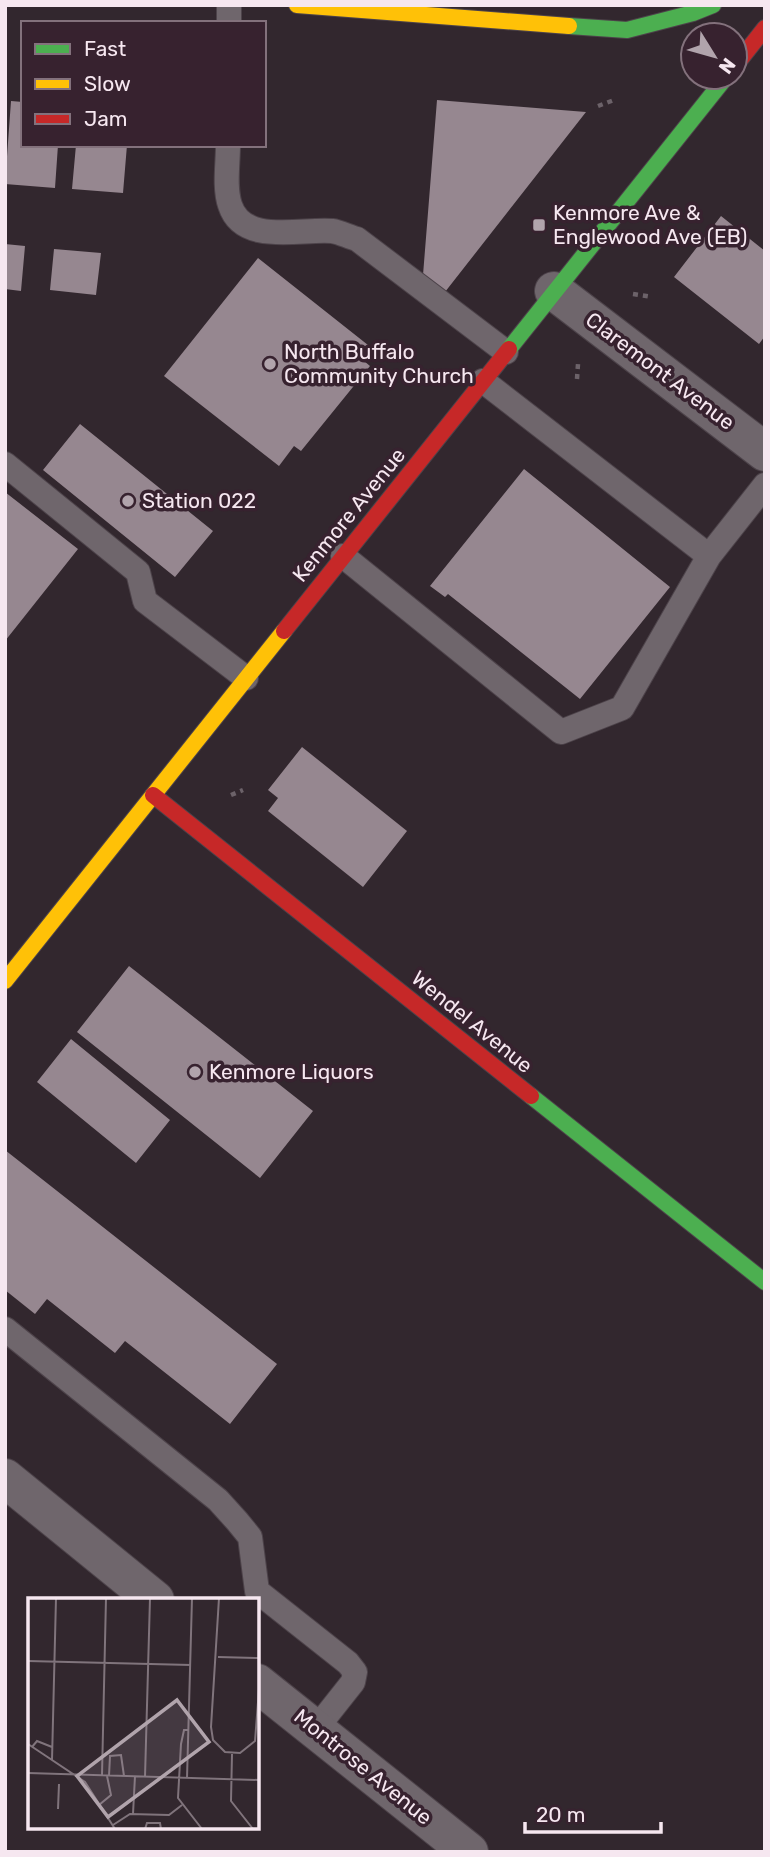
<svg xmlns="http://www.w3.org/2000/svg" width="770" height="1857" font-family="Rubik,sans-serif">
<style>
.building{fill:#968790}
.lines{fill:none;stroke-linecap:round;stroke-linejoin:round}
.lane-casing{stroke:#4d434a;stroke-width:26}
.street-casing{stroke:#4d434a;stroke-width:40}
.fast-casing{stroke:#4d434a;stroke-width:18}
.slow-casing{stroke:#4d434a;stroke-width:18}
.jam-casing{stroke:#4d434a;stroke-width:18}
.path{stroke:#6c6269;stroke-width:4.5;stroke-dasharray:5 5;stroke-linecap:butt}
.lane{stroke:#6f666c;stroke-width:24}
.street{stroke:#6f666c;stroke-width:38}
.fast{stroke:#4caf50;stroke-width:16}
.slow{stroke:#ffc107;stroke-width:16}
.jam{stroke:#c62828;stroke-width:16}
.poi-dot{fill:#b1a4ac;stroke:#37222f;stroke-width:2.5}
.labels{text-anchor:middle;stroke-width:7;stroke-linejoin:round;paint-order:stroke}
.poi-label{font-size:21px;fill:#f6e7f0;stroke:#37222f;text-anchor:start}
.street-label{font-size:21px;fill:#f6e7f0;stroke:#37222f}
.inset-road{fill:none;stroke:#80747c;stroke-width:2}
.view{fill:#b1a4ac;fill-opacity:0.15;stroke:#b1a4ac;stroke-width:3.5}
.inset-edge{fill:none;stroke:#f6e7f0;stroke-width:3.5}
</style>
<rect width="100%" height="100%" fill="#32272e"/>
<path class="building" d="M 437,100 L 586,112 L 445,292 L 423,275 Z
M 11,101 L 23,102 L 23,145 L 58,145 L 55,188 L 5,184 Z
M 76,145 L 127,145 L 123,193 L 72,189 Z
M 721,216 L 765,251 L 765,336 L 759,344 L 674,277 Z
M 5,244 L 25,246 L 21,291 L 5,289 Z
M 54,249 L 101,253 L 96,295 L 50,290 Z
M 258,258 L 373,349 L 364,361 L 370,366 L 301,451 L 294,446 L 279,466 L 164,376 Z
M 80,424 L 213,531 L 175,577 L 43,470 Z
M 524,469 L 670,587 L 580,699 L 448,594 L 445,597 L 430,586 Z
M 5,492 L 78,549 L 5,641 Z
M 302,747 L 407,831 L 363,887 L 268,811 L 278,798 L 268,790 Z
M 129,966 L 313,1111 L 260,1178 L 77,1032 Z
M 71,1039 L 170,1120 L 136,1163 L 37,1082 Z
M 5,1150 L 277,1364 L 230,1424 L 125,1341 L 115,1353 L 47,1299 L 35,1314 L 5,1290 Z"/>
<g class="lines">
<g class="lane-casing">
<path id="lane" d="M 229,5 L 229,23
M 228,145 C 228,164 224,187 230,205 C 243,246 302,228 332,231 C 340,232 349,237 357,239 L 506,352
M 5,464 L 138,572 L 145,601 L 246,678
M 343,556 L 561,732 L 622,708 L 709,556 L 483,381
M 709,556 L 765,485
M 5,1329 L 218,1500 L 237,1521 L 250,1537 L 257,1591 L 348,1663 L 355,1672 L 353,1682 L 315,1730"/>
</g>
<g class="street-casing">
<path id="street" d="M 554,291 L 765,452
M 5,1478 L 155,1600
M 257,1683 L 469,1852"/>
</g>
<g class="fast-casing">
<path id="fast" d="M 569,26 L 627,30 L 693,13 L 713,5
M 509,349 L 726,77
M 531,1096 L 765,1282"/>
</g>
<g class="slow-casing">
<path id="slow" d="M 297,5 L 569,26
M 5,981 L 284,631"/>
</g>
<g class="jam-casing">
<path id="jam" d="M 735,66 L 765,28
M 284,631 L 509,349
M 153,795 L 531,1096"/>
</g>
<path class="path" d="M 598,106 L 614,100
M 633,294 L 652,297
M 577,379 L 578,364
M 231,795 L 243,790"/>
<use href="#lane" class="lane"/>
<use href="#street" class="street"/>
<use href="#fast" class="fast"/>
<use href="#slow" class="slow"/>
<use href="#jam" class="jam"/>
</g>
<g class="poi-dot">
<rect x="532" y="218" width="14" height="14" rx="3.5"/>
<circle cx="270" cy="364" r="7"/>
<circle cx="128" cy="501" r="7"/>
<circle cx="195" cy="1072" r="7"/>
</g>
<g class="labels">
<g class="poi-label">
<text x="553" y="220">Kenmore Ave &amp;<tspan x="553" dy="24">Englewood Ave (EB)</tspan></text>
<text x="284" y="359">North Buffalo<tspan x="284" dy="24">Community Church</tspan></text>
<text x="142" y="508">Station 022</text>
<text x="209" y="1079">Kenmore Liquors</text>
</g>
<g class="street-label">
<text transform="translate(660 371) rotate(37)" y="7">Claremont Avenue</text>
<text transform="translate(349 515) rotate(-51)" y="7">Kenmore Avenue</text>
<text transform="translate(472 1022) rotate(39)" y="7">Wendel Avenue</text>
<text transform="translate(363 1767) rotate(39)" y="7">Montrose Avenue</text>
</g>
</g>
<g transform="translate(28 1598)">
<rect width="231" height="231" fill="#32272e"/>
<path class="inset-road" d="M 191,0 L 183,129 L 185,142 L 197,154 L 212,155 L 227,143 L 231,91M 190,59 L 231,60M 0,63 L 163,67M 161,132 L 156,132 L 153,146 L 150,200 L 174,231M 0,146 L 57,184 L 87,231M 4,149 L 9,143 L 24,149M 204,156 L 203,203 L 225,231M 24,162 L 28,0M 0,175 L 231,182M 74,177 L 78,0M 81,178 L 82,158 L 93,157 L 96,178M 117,179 L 122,0M 159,180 L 164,0M 71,207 L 83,197 L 79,178M 30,211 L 31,186M 105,216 L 107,178M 85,227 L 102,216 L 141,217 L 154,207M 117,231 L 119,225 L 132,225 L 133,231"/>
<path class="view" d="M 149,102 L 181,144 L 80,219 L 49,178 Z"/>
<rect width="231" height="231" class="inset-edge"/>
</g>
<rect width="770" height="1857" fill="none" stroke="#f6e7f0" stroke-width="14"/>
<rect x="21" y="21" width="245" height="126" fill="#37222f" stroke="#83717c" stroke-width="2"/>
<rect x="35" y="44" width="35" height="10" fill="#4caf50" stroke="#83717c" stroke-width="2"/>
<text x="84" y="56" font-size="21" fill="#f6e7f0">Fast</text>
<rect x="35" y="79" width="35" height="10" fill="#ffc107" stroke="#83717c" stroke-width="2"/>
<text x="84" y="91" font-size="21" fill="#f6e7f0">Slow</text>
<rect x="35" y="114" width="35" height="10" fill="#c62828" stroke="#83717c" stroke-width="2"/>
<text x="84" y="126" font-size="21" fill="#f6e7f0">Jam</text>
<g transform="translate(714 56) rotate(127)"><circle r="33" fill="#37222f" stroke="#83717c" stroke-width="2"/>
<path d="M0-5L12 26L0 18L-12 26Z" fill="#b1a4ac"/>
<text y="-10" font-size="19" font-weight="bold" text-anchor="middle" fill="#f6e7f0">N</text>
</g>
<path d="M525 1822v10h136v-10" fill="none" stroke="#f6e7f0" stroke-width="3.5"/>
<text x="536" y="1822" font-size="21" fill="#f6e7f0" stroke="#37222f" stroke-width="5" paint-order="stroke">20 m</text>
</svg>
